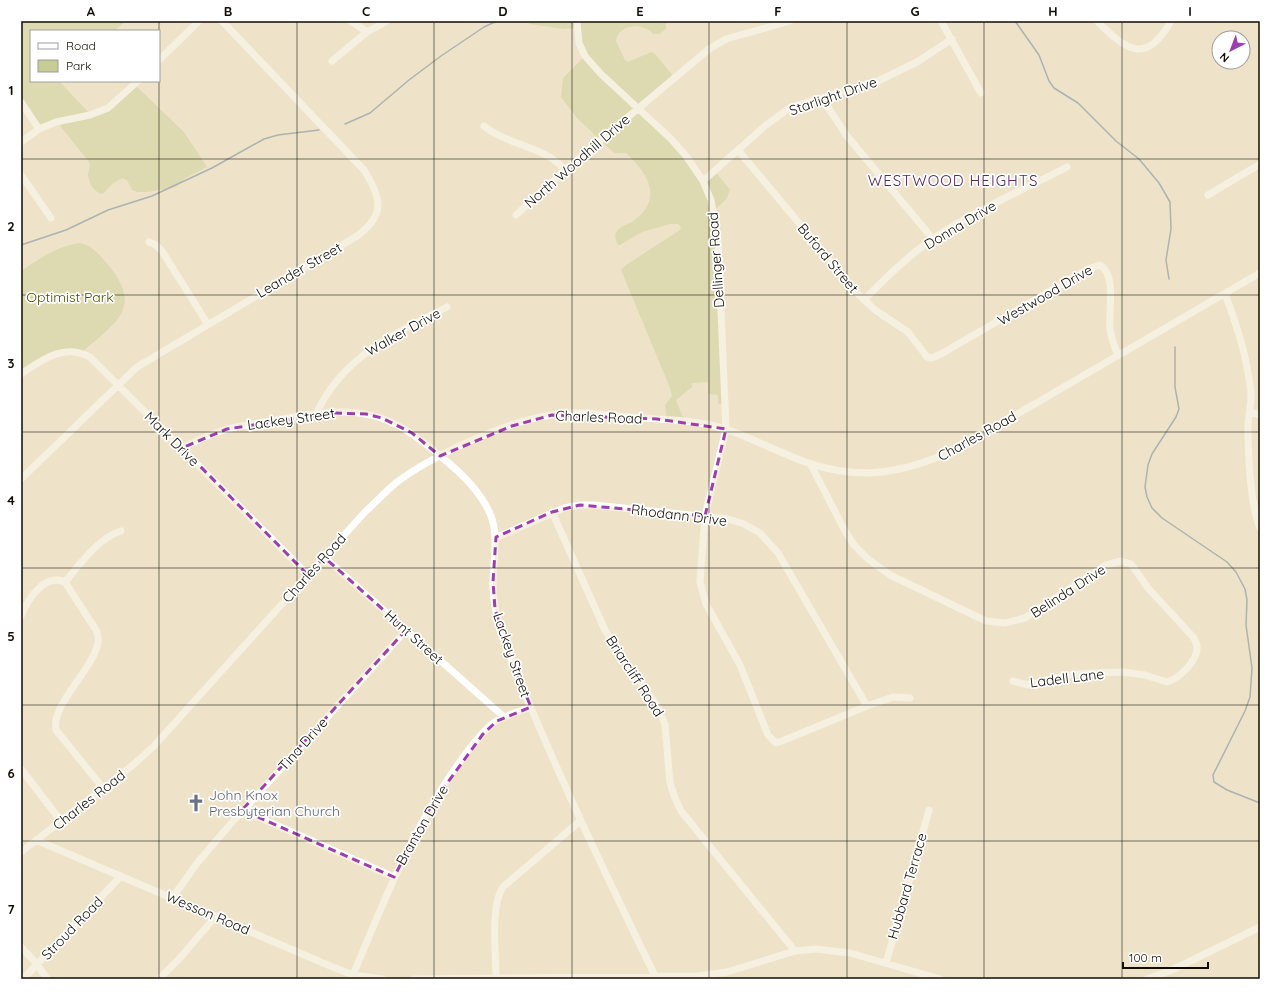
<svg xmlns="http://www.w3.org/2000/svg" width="1281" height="1000" font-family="Quicksand,sans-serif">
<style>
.green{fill:#c7cc95}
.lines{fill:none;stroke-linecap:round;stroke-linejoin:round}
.stream{stroke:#5a7791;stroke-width:1.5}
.minor{stroke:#fff;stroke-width:7}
.marked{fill:none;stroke:#9a40ac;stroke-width:3;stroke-dasharray:8 5;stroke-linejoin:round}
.grid{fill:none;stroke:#110d05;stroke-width:1;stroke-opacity:0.55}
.labels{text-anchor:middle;stroke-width:3.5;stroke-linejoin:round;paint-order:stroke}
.street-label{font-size:14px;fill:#110d05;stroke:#fff}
.park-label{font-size:14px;fill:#4c4f0b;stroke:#fff}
.worship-label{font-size:14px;fill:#5b616d;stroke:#fff;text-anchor:start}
.neighbourhood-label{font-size:15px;letter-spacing:1px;fill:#54295d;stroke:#fff}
.neatline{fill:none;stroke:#110d05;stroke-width:1.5}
.grid-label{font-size:13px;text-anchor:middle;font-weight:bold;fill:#110d05}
</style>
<rect width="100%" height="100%" fill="#eee3c8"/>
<path class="green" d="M 21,21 L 126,21 L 114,31 L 31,31 L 31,81 L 59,81 L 91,115 L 98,113 L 134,84 L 184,132 L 207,167 L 185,178 L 176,187 L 148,192 L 137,192 L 132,190 L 127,180 L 122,178 L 112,184 L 103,194 C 94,193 89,183 88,175 C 88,170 91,167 89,162 L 57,122 L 39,129 L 21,102 Z
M 527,21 L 666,21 L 666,29 L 659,34 L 653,34 C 643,22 618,24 616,41 L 625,60 L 628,62 L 651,52 L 654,53 L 675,78 L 638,108 L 671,139 L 703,181 L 715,171 L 730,190 L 727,198 L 714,211 L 726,404 L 718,404 L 718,395 L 708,394 L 708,382 L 692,383 L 692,387 L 676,400 L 682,415 L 684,418 L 667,420 L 665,405 L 672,396 L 670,388 L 621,270 L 626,265 L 680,230 L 681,227 L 678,224 L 670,224 L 642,232 L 620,245 L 618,245 C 608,227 628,226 636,219 C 664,196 646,172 626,153 L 614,153 L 577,118 L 561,97 L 563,78 L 585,56 L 576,28 L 563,29 L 530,24 Z
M 80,243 C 94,246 100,256 110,267 C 144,310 112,325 81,353 L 61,351 L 21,374 L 21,271 C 39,259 57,246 80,243 Z"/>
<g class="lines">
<path class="stream" d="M 1015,21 L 1039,55 L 1049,81 L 1054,88 L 1078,103 L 1116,141 L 1139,159 L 1159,183 L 1170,202 L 1171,229 L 1166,260 L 1169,279
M 345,124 L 370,113 L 409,80 L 441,56 L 484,27 L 497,21
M 21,245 L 66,230 L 108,210 L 152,196 L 212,168 L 264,139 L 278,135 L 319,130
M 1175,347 L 1175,387 L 1179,409 L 1176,417 L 1152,454 L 1148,465 L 1145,487 L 1147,497 L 1152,508 L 1162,518 L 1227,562 L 1236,572 L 1245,589 L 1247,600 L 1246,625 L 1252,668 L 1250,697 L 1245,711 L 1213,775 L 1214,782 L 1227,790 L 1260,803"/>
<path class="minor" d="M 351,21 L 367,32
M 577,21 L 579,43 L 585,56 L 601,74 L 671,139 L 686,156 L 703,181 L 711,200 L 718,241 L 726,429 L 705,516 L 700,582 L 706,604 L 740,665 L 768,735 L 776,743 L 782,741 L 867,706 L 893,697 L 910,698
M 941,21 L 981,93
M 1097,21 C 1126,50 1146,66 1171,21
M 159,60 L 199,21
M 332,61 L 367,32 L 387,21
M 822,98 L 847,136 L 933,239
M 21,102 L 39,129
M 484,126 C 509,146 545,146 565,170
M 21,142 L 39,129 L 56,122 L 90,115 L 108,108 L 138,81
M 738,150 L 858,294 L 875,310 L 908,332 L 927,357 L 932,358 L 941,354 L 1088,269 L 1100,265 C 1117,275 1108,311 1110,328 C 1111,338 1114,346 1118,355
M 21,175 L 51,218
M 703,181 L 766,125 L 791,107 L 878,81 L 917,62 L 952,39
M 1208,195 L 1260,164
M 516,215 L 565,170 L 709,49 L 726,39 L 790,21
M 149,242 L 156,245 L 162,251 L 207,323
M 1225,294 C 1237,325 1248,361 1251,394 C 1251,404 1249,414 1248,424 C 1248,453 1250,504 1260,528
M 864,300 C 887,276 912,252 940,234 C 980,208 1025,189 1067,167
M 21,374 C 43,359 64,343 90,357 L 308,575
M 1250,412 L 1260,415
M 316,414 C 343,356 393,335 447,307
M 182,448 C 195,442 207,435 221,431 C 237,425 255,424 271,421 C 307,415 347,406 381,418 C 404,426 421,440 439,455 C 459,471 481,491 491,516 C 499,538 493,561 493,584 C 493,608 500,632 509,654 C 553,765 604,871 656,978
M 811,465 L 845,531 L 854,545 L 868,559 L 890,575 L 986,621 L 1005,623 L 1025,618 L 1106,565 L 1121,561 L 1131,564 L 1148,588 L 1194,638 C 1195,641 1197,644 1197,647 C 1198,660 1179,679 1167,682 L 1145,675 L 1123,672 L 1091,673 L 1068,675 L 1028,685 L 1013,681
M 21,479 L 137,367 L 354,238 C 385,217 383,200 364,170 L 222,21
M 552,512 L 605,630 L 617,649 L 658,707 L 665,725 L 670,783 L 675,798 L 681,811 L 795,951
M 495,538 L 564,508 L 580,505 L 594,505 L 728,519 L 744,524 L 760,533 L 778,553 L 867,706
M 324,557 L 504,717
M 65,582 L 96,630 C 111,655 49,701 56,730 L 103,788
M 65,582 C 81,563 97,539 121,531
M 21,616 C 28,599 44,573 65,582
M 21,769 L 61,821
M 242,810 L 394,877
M 36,840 L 328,965 L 353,975 L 382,979
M 21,852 L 133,765 L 153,747 L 365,512 C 376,502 386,491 397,482 C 435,454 505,422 551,415 C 581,410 613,416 643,418 C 667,420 692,420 715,426 C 739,432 761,444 783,453 C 847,482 894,478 957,449 L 1260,273
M 172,898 L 198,862 L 227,828 L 406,630
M 21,947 L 37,964 L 47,979
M 886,963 L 929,810
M 353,975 C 382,905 408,840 450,776 C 462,759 476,738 492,724 C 503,716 518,712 531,707
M 496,978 C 496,953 490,906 503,887 L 580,821
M 23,979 L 121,876
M 159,979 L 179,959 L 216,916
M 414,979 L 698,976 L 727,972 L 795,951 L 816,949 L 850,953 L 940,979
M 1147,979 L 1172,970 L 1260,927"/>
</g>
<path d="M0 0H1281V1000H0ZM 334,413 L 366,414 L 382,418 L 412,433 L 440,456 L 512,426 L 552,415 L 657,419 L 726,429 L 705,516 L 580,505 L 552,512 L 496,537 L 493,582 L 495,609 L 508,653 L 531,707 L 497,721 L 483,734 L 432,804 L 394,877 L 242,810 L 406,630 L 324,557 L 308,575 L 182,448 L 227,429 Z" fill="#eee3c8" fill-opacity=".55" fill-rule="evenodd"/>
<path class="marked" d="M 334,413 L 366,414 L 382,418 L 412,433 L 440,456 L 512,426 L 552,415 L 657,419 L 726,429 L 705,516 L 580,505 L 552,512 L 496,537 L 493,582 L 495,609 L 508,653 L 531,707 L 497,721 L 483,734 L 432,804 L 394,877 L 242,810 L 406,630 L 324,557 L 308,575 L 182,448 L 227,429 Z"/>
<path class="grid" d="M 159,21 L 159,979M 297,21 L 297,979M 434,21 L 434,979M 572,21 L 572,979M 709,21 L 709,979M 847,21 L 847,979M 984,21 L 984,979M 1122,21 L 1122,979M 21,159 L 1260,159M 21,295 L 1260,295M 21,432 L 1260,432M 21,568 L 1260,568M 21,705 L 1260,705M 21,841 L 1260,841"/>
<defs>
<g id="church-bare" transform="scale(1.38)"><path d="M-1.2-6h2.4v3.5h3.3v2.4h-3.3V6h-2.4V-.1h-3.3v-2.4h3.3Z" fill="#6b7280" stroke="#fff" stroke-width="2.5" paint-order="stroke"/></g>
</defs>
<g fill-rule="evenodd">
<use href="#church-bare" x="196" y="803"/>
</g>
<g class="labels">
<g class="street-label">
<text transform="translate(833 96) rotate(-19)" y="5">Starlight Drive</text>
<text transform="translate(577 161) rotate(-41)" y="5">North Woodhill Drive</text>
<text transform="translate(960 225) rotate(-31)" y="5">Donna Drive</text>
<text transform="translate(828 258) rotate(50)" y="5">Buford Street</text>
<text transform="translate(716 260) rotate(-94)" y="5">Dellinger Road</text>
<text transform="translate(299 270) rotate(-30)" y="5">Leander Street</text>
<text transform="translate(1045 295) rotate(-30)" y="5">Westwood Drive</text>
<text transform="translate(403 332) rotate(-29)" y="5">Walker Drive</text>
<text transform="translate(599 417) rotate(2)" y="5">Charles Road</text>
<text transform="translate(291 419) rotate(-8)" y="5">Lackey Street</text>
<text transform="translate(977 436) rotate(-29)" y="5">Charles Road</text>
<text transform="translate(172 439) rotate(45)" y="5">Mark Drive</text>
<text transform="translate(679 515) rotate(7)" y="5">Rhodann Drive</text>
<text transform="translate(314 568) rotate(-48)" y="5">Charles Road</text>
<text transform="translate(1068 591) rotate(-33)" y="5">Belinda Drive</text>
<text transform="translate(414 637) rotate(42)" y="5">Hunt Street</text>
<text transform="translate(512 655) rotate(71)" y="5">Lackey Street</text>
<text transform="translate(635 676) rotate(57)" y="5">Briarcliff Road</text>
<text transform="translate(1067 678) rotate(-7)" y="5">Ladell Lane</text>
<text transform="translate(303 744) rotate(-48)" y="5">Tina Drive</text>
<text transform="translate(89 800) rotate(-38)" y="5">Charles Road</text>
<text transform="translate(422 825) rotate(-60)" y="5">Branton Drive</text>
<text transform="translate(907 886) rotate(-74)" y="5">Hubbard Terrace</text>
<text transform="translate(208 913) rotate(23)" y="5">Wesson Road</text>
<text transform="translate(72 928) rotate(-46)" y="5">Stroud Road</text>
</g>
<g class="park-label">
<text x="70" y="302">Optimist Park</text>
</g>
<g class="worship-label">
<text x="209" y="800">John Knox<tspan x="209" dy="16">Presbyterian Church</tspan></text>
</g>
<g class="neighbourhood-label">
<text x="953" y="186">WESTWOOD HEIGHTS</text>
</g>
</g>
<rect width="1281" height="1000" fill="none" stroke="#ffffff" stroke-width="44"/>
<rect x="30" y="30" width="130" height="52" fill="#ffffff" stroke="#a09e9b"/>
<rect x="38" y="43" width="20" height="6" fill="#ffffff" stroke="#a09e9b"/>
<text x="66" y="50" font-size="12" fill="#110d05">Road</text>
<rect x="38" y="60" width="20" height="12" fill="#c7cc95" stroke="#a09e9b"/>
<text x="66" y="70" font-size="12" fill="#110d05">Park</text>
<g transform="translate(1231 50) rotate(222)"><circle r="19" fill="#ffffff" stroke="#a09e9b"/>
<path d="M0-3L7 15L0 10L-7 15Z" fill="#9a40ac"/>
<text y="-6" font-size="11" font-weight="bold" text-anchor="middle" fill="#110d05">N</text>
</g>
<path d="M1123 962v6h85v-6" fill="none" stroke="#110d05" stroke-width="2"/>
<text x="1129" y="962" font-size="12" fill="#110d05" stroke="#ffffff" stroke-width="3" paint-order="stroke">100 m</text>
<rect x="22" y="22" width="1237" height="956" class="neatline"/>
<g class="grid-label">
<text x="91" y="16">A</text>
<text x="228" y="16">B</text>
<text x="366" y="16">C</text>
<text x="503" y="16">D</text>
<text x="640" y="16">E</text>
<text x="778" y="16">F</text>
<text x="915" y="16">G</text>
<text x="1053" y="16">H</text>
<text x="1190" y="16">I</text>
<text x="11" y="95">1</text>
<text x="11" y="231">2</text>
<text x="11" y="368">3</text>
<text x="11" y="505">4</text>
<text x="11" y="641">5</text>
<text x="11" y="778">6</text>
<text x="11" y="914">7</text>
</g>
</svg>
